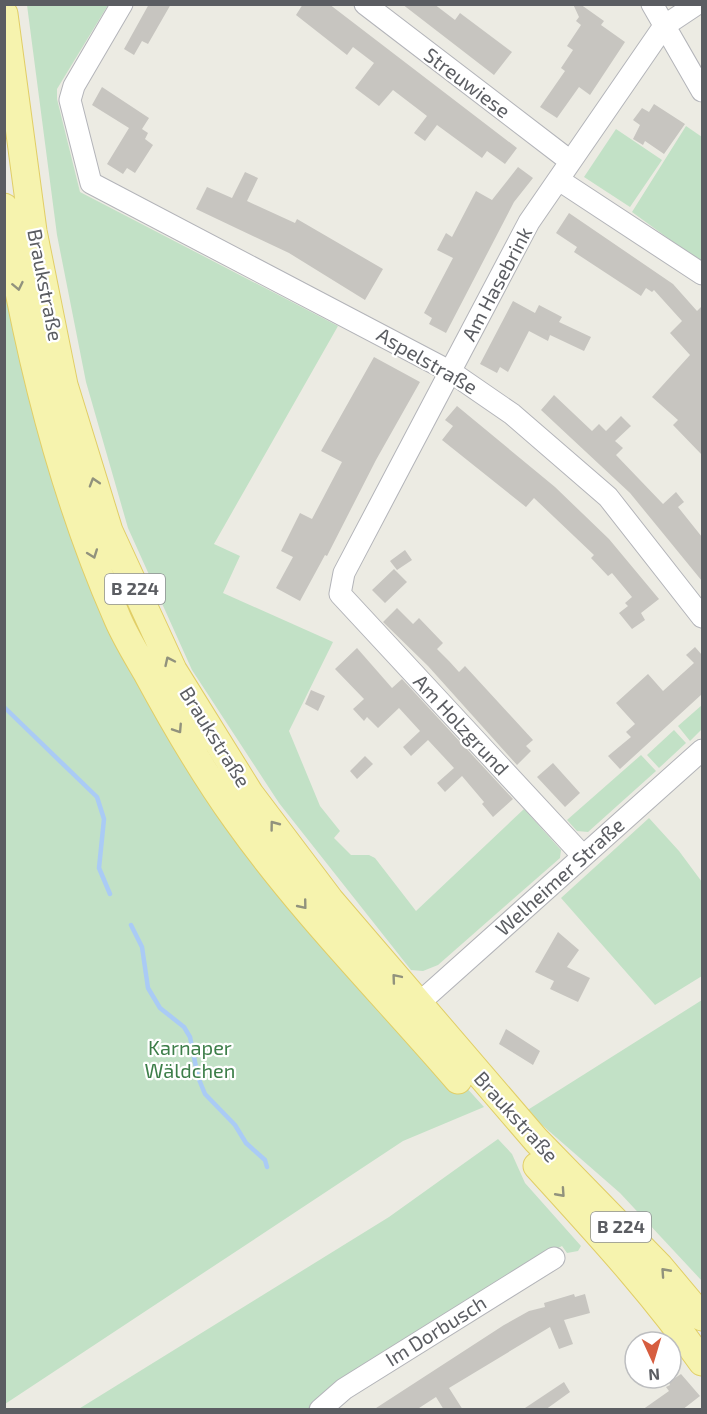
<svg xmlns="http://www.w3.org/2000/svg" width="707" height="1414" font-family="'Exo 2',sans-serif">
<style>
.green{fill:#c2e1c6}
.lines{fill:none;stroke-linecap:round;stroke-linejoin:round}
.stream{stroke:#aacbf5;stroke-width:4.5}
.building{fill:#c7c5c0}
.minor-casing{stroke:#b3b4b9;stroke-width:23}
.major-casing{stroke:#e1ce66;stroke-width:29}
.minor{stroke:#fff;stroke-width:21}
.major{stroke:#f6f3ae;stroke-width:27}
.oneway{stroke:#91927d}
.labels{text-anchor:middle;stroke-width:4.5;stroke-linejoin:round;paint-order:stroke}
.shield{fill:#fff;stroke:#8c8e91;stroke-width:1.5}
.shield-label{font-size:18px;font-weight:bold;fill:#5b5d62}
.street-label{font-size:20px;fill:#5b5d62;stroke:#fff}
.park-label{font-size:20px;fill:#3d7e49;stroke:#fff}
</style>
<rect width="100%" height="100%" fill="#ecebe3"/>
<path class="green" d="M 27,5 L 108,5 L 57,89 L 57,99 L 80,192 L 338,326 L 214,544 L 240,556 L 223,593 L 333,642 L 289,731 L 320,806 L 340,831 L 334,838 L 351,855 L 369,855 L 375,858 L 416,911 L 524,809 L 561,850 L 560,858 L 438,965 L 423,971 L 411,970 L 279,803 L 192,670 L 128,528 L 86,382 L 57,235 Z
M 686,126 L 702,137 L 702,263 L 632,212 Z
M 616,129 L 662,160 L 630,207 L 584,177 Z
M 4,244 L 114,615 L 307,912 L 484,1107 L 403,1141 L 5,1404 Z
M 702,705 L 702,729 L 690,741 L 678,726 Z
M 674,730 L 686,743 L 659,768 L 647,755 Z
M 641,755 L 656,771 L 588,832 L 577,831 L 567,820 Z
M 649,818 L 679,851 L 702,882 L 702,976 L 655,1005 L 561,898 Z
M 702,1000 L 702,1281 L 620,1193 L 526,1111 Z
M 498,1139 L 512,1154 L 525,1183 L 581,1246 L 578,1251 L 567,1253 L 562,1246 L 514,1271 L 323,1396 L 308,1409 L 77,1410 L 389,1217 Z"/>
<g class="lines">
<path class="stream" d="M 4,707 L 97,797 L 104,819 L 99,868 L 110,894
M 131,925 L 142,947 L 148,988 L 160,1008 L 184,1027 L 190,1037 L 198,1077 L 205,1094 L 235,1125 L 246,1143 L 265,1160 L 267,1167"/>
</g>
<path class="building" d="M 149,4 L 171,4 L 148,44 L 142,41 L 134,55 L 124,49 Z
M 303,4 L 329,4 L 517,148 L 505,164 L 487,151 L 482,158 L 437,125 L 425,141 L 414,133 L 427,116 L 393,90 L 379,106 L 355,88 L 374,63 L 353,47 L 347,55 L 296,15 Z
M 402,4 L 434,4 L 455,20 L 460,13 L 512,52 L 494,75 Z
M 573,4 L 580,4 L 604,21 L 601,25 L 625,42 L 590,95 L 579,87 L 557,118 L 540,107 L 565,71 L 561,68 L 573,50 L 567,46 L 581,25 L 576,21 L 579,17 Z
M 102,87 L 149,118 L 142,129 L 148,133 L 145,139 L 153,145 L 135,173 L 127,168 L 123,174 L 107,164 L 129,128 L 92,105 Z
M 654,104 L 685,124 L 664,154 L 645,141 L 643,145 L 633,139 L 640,125 L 633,120 L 642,108 L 649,112 Z
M 518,167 L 533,178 L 514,202 L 446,333 L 429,324 L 432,318 L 424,313 L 453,258 L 437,250 L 446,233 L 452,237 L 476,191 L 492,200 Z
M 245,172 L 258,178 L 247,201 L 295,223 L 297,219 L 383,269 L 365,300 L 289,253 L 196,209 L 207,187 L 232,198 Z
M 569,213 L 673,284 L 697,311 L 702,306 L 702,455 L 673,425 L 678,420 L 652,397 L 690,355 L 670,333 L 682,321 L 654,290 L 652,292 L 646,288 L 641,296 L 574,252 L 577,247 L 556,233 Z
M 513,301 L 535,313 L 539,305 L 562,317 L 559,322 L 591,337 L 584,351 L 550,335 L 548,341 L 529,331 L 508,372 L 500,367 L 497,373 L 480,364 Z
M 374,357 L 420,382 L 376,460 L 327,556 L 325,555 L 300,601 L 276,588 L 293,557 L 281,551 L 300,513 L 312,519 L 342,462 L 321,451 Z
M 554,395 L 592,431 L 599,424 L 606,431 L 621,416 L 631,426 L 615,441 L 623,448 L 616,455 L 663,504 L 676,492 L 684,502 L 678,507 L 702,537 L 702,581 L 630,493 L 541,410 Z
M 457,406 L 555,487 L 609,539 L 659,599 L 641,613 L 645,620 L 632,629 L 619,613 L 628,606 L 625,603 L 632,597 L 612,573 L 608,576 L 591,558 L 594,555 L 534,498 L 526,507 L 442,440 L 453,426 L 445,420 Z
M 405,550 L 412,560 L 397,570 L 390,561 Z
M 394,569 L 407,582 L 385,603 L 372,590 Z
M 397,608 L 413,624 L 419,618 L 443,643 L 437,649 L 449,661 L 459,672 L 465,666 L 533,740 L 526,746 L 531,751 L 517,765 L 428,666 L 383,622 Z
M 695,647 L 702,655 L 702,694 L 620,769 L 608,756 L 631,737 L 626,732 L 635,724 L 616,703 L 648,674 L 663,691 L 694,663 L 686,655 Z
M 357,648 L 392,688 L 402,679 L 513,799 L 493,817 L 482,804 L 484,802 L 462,776 L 445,792 L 437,783 L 454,768 L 428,740 L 411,756 L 403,747 L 420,731 L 399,708 L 378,728 L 367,717 L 364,721 L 353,709 L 364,699 L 335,669 Z
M 311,690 L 325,696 L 318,711 L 305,704 Z
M 365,756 L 373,764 L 357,779 L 350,771 Z
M 553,763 L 580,793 L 565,807 L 537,777 Z
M 558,932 L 579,950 L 567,967 L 590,978 L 578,1002 L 550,989 L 554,981 L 535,972 Z
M 506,1029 L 540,1051 L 533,1065 L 499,1044 Z
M 574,1294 L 575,1297 L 585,1294 L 590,1313 L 564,1320 L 573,1344 L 559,1349 L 550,1327 L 449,1388 L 463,1410 L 444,1410 L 436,1397 L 416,1410 L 373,1410 L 504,1325 L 529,1311 L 545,1307 L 544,1303 Z
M 681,1374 L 700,1396 L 682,1410 L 642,1410 L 669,1391 L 666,1387 L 670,1385 L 669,1382 Z
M 564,1382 L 570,1392 L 545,1410 L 522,1410 Z"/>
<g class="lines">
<g class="minor-casing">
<path id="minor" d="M 122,4 L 74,86 L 70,100 L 91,183 L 451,372 L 512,414 L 608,497 L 702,617
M 365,4 L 570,161
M 652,4 L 702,91
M 559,180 L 702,274
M 583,856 L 340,594 L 344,573 L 529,222 L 664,26 L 697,4
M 418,1004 L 702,750
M 320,1410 L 344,1389 L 554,1258"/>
</g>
<g class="major-casing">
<path id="major" d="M 4,14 L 33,231 L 64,385 L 109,531 L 173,670 L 250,794 L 330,900 L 536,1140 L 660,1267 L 702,1317
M 4,207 C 26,346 60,487 116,615 C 124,635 136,654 147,673 C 174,723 203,773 236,819 C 302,912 384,994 458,1080
M 537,1166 C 595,1230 653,1292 702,1362"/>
</g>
<use href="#minor" class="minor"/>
<use href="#major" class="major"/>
</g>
<defs><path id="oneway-chevron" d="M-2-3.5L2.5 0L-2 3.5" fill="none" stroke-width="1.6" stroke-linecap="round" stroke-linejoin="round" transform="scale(1.5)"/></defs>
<g class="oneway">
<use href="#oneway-chevron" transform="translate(18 286) rotate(78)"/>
<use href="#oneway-chevron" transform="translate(94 482) rotate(-107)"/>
<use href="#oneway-chevron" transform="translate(93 554) rotate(70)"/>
<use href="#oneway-chevron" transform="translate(169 661) rotate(-115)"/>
<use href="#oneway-chevron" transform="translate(178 729) rotate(57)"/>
<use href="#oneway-chevron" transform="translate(274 825) rotate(-127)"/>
<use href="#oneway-chevron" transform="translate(303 905) rotate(51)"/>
<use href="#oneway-chevron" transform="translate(396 978) rotate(-130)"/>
<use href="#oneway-chevron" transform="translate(561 1193) rotate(48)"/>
<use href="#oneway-chevron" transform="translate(665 1272) rotate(-132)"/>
</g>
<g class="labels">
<g class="shield">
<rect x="105" y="574" width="60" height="30" rx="4.5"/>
<rect x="591" y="1212" width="60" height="30" rx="4.5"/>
</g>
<g class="shield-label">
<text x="135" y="595">B 224</text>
<text x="621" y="1233">B 224</text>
</g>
<g class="street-label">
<text transform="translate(467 83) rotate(37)" y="7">Streuwiese</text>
<text transform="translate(497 284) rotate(-62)" y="7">Am Hasebrink</text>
<text transform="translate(45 285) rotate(79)" y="7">Braukstraße</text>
<text transform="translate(427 361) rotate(30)" y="7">Aspelstraße</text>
<text transform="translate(461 725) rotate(47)" y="7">Am Holzgrund</text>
<text transform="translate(215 737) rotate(58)" y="7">Braukstraße</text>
<text transform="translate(560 877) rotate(-42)" y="7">Welheimer Straße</text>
<text transform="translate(516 1117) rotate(48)" y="7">Braukstraße</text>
<text transform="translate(436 1331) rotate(-32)" y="7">Im Dorbusch</text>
</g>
<g class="park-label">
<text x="190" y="1055">Karnaper<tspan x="190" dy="23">Wäldchen</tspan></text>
</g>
</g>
<rect width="707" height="1414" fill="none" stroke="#5b5d62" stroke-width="12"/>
<g transform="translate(653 1360) rotate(176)"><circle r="28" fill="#ffffff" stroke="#bdbec0" stroke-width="1.5"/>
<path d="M0-4.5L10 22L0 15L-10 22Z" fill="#d65d3f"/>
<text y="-9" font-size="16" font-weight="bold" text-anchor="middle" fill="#5b5d62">N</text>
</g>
</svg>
